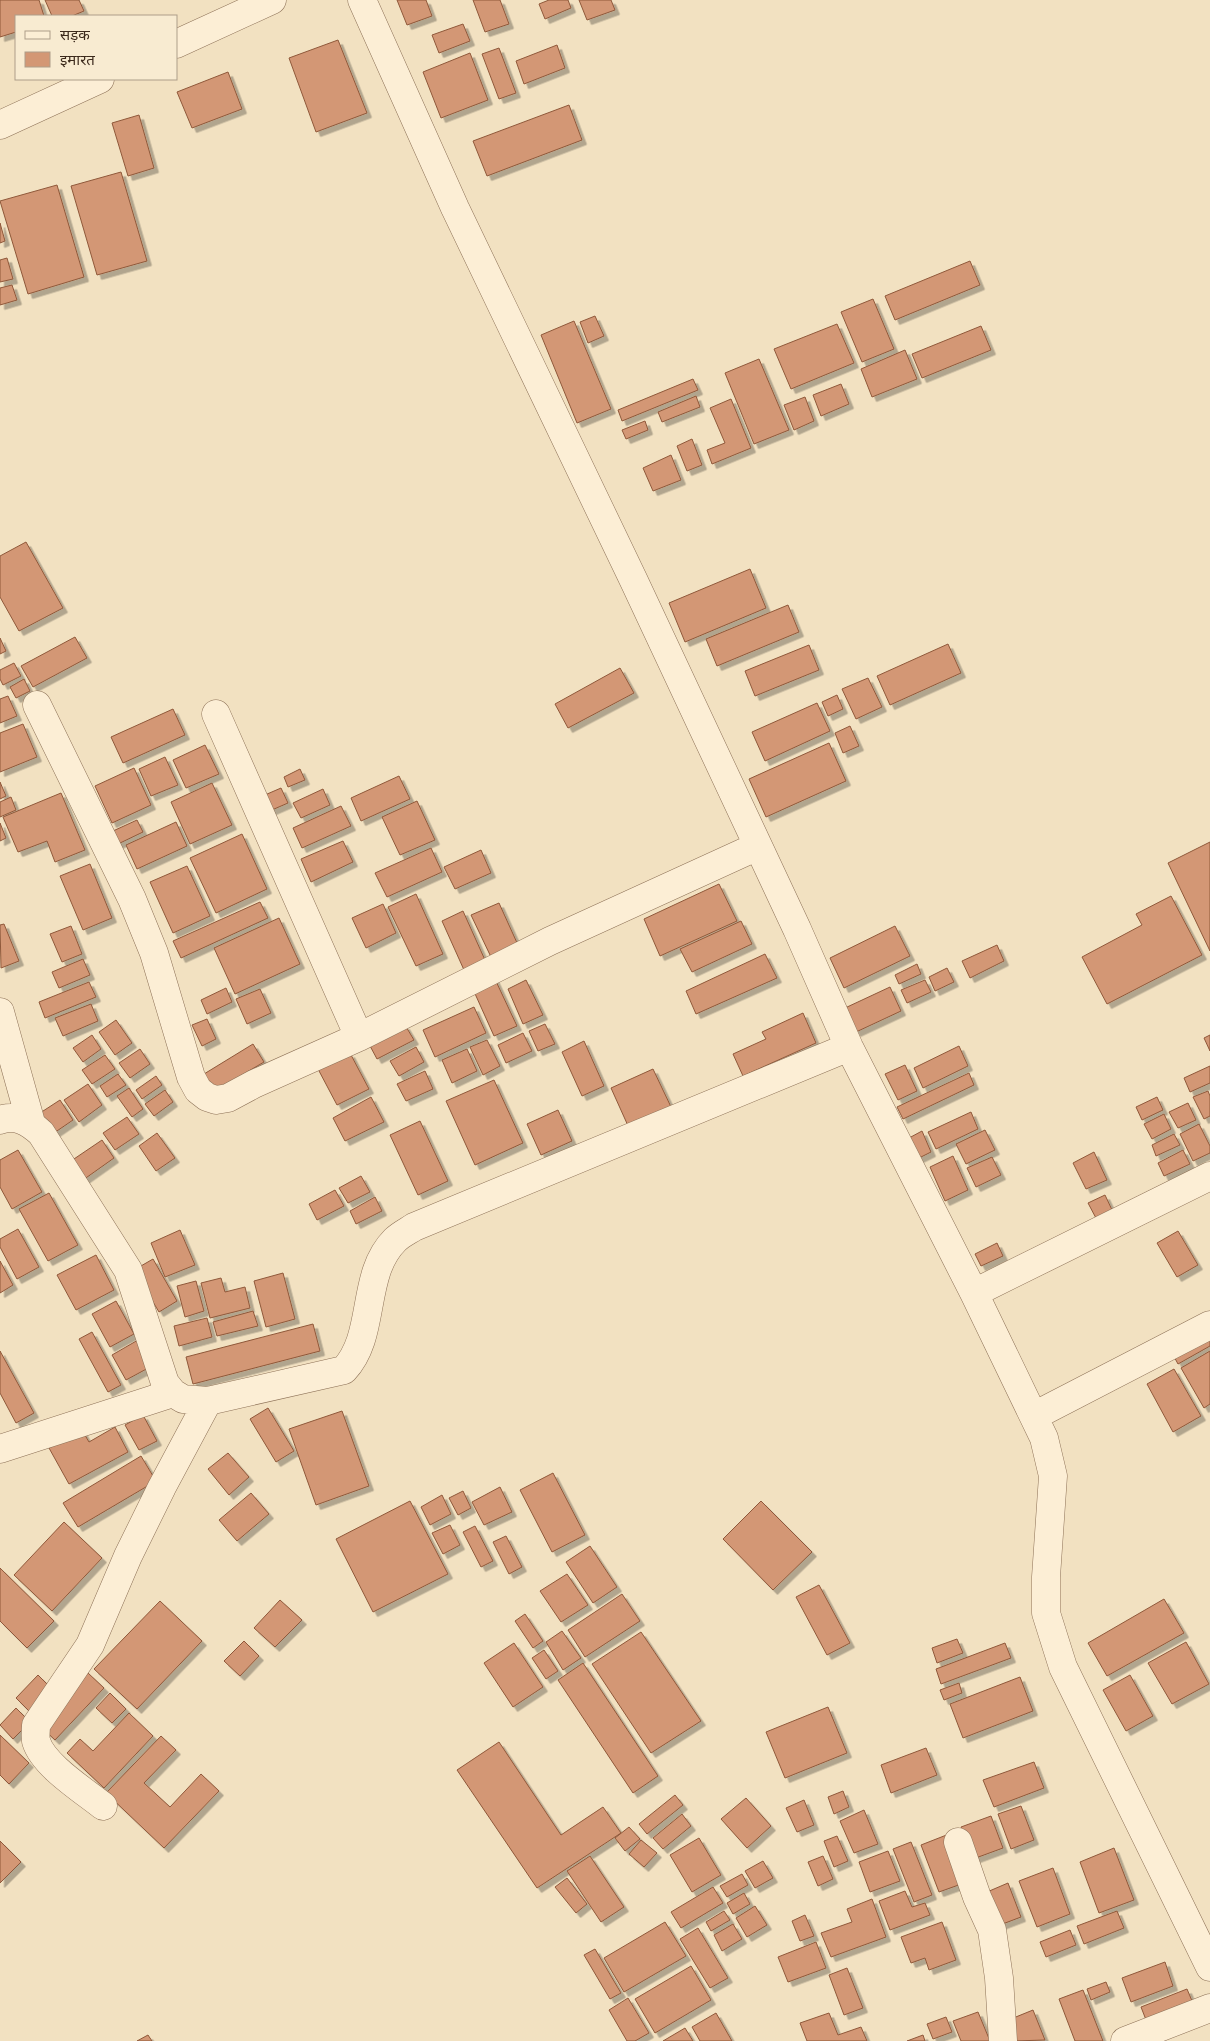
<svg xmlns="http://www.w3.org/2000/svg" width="1210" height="2041" font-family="Literata,'Noto Sans Devanagari',serif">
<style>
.building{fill:#d39774;stroke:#8f583a;filter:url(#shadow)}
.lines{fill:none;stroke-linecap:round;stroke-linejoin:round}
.minor-casing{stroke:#8d7157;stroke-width:29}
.minor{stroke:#fceed5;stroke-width:28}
</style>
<defs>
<filter id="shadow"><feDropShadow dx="4.5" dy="4.5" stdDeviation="0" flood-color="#0004"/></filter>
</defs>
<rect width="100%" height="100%" fill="#f2e1c1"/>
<path class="building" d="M 0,0 L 39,0 L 44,16 L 16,16 L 16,32 L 0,37 Z
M 45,0 L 79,0 L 84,11 L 72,16 L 52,16 Z
M 397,0 L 426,0 L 432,16 L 407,25 Z
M 473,0 L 500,0 L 509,24 L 485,32 Z
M 549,0 L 568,0 L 571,8 L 545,19 L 539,4 Z
M 579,0 L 611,0 L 615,10 L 587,20 Z
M 463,24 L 470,41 L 439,53 L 432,35 Z
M 338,40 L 367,113 L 316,132 L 289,58 Z
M 557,45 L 565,68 L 524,84 L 516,61 Z
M 499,48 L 516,93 L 499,99 L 482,54 Z
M 470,53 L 488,100 L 441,118 L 423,72 Z
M 228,72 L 242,109 L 192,128 L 177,92 Z
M 569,105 L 582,140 L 487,176 L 473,141 Z
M 139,115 L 154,168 L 128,176 L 112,123 Z
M 121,172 L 147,261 L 97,275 L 71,186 Z
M 57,185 L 84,277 L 28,294 L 0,201 Z
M 0,223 L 5,241 L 0,243 Z
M 7,258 L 13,279 L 0,282 L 0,260 Z
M 970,261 L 980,285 L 895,320 L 885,296 Z
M 12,285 L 17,300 L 0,305 L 0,288 Z
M 873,299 L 894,349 L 862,362 L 841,312 Z
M 595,316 L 604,336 L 588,343 L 580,322 Z
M 574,321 L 611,409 L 577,423 L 541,335 Z
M 837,324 L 854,363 L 791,389 L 774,349 Z
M 981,326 L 991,350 L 922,378 L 912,354 Z
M 905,350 L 917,379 L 872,397 L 861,369 Z
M 759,359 L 789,430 L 754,444 L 725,373 Z
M 693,379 L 698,390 L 622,421 L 618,410 Z
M 841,384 L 849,404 L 821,416 L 813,395 Z
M 696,396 L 700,407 L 662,422 L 658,412 Z
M 805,397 L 814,421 L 794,430 L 784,405 Z
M 731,399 L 751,448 L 712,464 L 707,450 L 725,443 L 710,408 Z
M 645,421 L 648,430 L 626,439 L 622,430 Z
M 692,439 L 702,465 L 687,471 L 677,446 Z
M 671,455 L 681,480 L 653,491 L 643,468 Z
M 26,542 L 63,608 L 19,631 L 0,597 L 0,556 Z
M 750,569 L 766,608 L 685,642 L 669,603 Z
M 788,605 L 799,632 L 717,666 L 706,639 Z
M 75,637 L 87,658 L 33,687 L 21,666 Z
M 0,638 L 6,651 L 0,654 Z
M 948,644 L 961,673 L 890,705 L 877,676 Z
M 809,645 L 819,670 L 755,696 L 745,671 Z
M 14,663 L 21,676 L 3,685 L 0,679 L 0,670 Z
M 620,668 L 634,693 L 568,728 L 555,704 Z
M 868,678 L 882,707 L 856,719 L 842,689 Z
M 24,679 L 30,691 L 16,698 L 10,687 Z
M 837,695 L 843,709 L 828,716 L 822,702 Z
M 8,696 L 17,716 L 0,723 L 0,699 Z
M 817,703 L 830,731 L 765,761 L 752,732 Z
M 173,709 L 185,735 L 123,763 L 111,737 Z
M 23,724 L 37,757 L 0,772 L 0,733 Z
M 850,726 L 859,746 L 843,753 L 835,733 Z
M 829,743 L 846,781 L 766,817 L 749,779 Z
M 205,745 L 219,774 L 186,788 L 173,760 Z
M 165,757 L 178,785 L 151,796 L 139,769 Z
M 134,768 L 151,805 L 112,823 L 95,786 Z
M 300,769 L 305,780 L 288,787 L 284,777 Z
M 399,776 L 410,799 L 361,821 L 351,798 Z
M 0,782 L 6,796 L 0,799 Z
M 212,783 L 232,825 L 190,844 L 171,802 Z
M 281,788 L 288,803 L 265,813 L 258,798 Z
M 323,789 L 330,805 L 301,818 L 293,803 Z
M 61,793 L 85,850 L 55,862 L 47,841 L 18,852 L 3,817 Z
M 11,797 L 16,810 L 0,817 L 0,802 Z
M 417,801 L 435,840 L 400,855 L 382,817 Z
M 341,806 L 351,826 L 302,848 L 293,828 Z
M 137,820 L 143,832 L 118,844 L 113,831 Z
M 176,822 L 187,846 L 137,869 L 126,845 Z
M 0,823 L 6,838 L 0,841 Z
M 242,834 L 267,889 L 216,913 L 190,858 Z
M 343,841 L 353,862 L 311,882 L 301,859 Z
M 1210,842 L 1210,951 L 1168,863 Z
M 431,848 L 442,872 L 387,897 L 375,873 Z
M 481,850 L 491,873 L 455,889 L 444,867 Z
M 90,864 L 112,918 L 83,930 L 60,876 Z
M 187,866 L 210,916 L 173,933 L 150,882 Z
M 719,884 L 737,921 L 660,956 L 644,919 Z
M 416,894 L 443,954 L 416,966 L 388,907 Z
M 1171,896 L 1202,955 L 1107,1004 L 1082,957 L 1142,925 L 1136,914 Z
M 260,902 L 268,918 L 181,958 L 173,941 Z
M 499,903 L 518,945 L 491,957 L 471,915 Z
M 383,904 L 396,933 L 366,948 L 352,918 Z
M 463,911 L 485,960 L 464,970 L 442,921 Z
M 279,918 L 300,964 L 235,994 L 214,948 Z
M 741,921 L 752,944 L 692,972 L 680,949 Z
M 4,924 L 19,961 L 1,968 L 0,925 Z
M 71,926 L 82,954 L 62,962 L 50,934 Z
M 895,926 L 910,956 L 844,988 L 830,958 Z
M 997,945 L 1004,961 L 970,978 L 962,961 Z
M 765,954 L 777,978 L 696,1014 L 686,991 Z
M 83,959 L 90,975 L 59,988 L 52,972 Z
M 917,964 L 921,974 L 899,984 L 895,975 Z
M 947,968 L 954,982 L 935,991 L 929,977 Z
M 494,977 L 517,1026 L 494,1036 L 472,987 Z
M 526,980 L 543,1015 L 523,1024 L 508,989 Z
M 925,980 L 931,992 L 907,1003 L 901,990 Z
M 89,982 L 96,997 L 45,1018 L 39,1002 Z
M 890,987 L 901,1011 L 856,1032 L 845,1008 Z
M 226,988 L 232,1002 L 207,1014 L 201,1000 Z
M 260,989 L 271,1013 L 247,1024 L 236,999 Z
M 91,1004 L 98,1021 L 63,1036 L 55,1018 Z
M 474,1007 L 486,1033 L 435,1057 L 423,1030 Z
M 803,1013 L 816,1043 L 743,1076 L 733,1054 L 766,1039 L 762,1032 Z
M 207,1019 L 216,1039 L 202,1046 L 192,1025 Z
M 116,1020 L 132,1043 L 115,1055 L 99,1032 Z
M 545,1024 L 555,1044 L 538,1051 L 529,1031 Z
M 405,1025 L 414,1040 L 377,1059 L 369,1044 Z
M 523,1033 L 532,1051 L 506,1063 L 498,1045 Z
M 92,1035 L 101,1049 L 83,1062 L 73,1048 Z
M 1210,1035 L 1210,1051 L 1204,1038 Z
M 487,1040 L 500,1066 L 483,1075 L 470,1047 Z
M 584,1041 L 604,1086 L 582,1096 L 562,1052 Z
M 253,1044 L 264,1062 L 215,1091 L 204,1074 Z
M 959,1046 L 968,1066 L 923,1088 L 914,1068 Z
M 416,1047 L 424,1062 L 399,1076 L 390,1061 Z
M 140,1049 L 150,1064 L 130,1078 L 119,1063 Z
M 467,1049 L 477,1071 L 452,1083 L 442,1060 Z
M 350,1053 L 369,1089 L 337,1105 L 318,1069 Z
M 105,1055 L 115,1069 L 92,1084 L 82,1070 Z
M 905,1065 L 917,1091 L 898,1100 L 885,1074 Z
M 1210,1066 L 1210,1083 L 1190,1092 L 1184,1078 Z
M 653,1069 L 672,1109 L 629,1128 L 611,1088 Z
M 425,1071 L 433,1089 L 406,1101 L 397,1084 Z
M 969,1073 L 974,1085 L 903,1119 L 897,1107 Z
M 118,1074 L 126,1085 L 107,1097 L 100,1086 Z
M 156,1076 L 162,1085 L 142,1099 L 136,1090 Z
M 494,1080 L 523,1143 L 475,1165 L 446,1101 Z
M 88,1084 L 102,1105 L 79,1122 L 64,1100 Z
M 129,1088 L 143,1109 L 132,1117 L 117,1096 Z
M 165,1090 L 173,1102 L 154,1116 L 145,1104 Z
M 1208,1091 L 1210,1096 L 1210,1116 L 1204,1119 L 1193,1097 Z
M 371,1097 L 384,1122 L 345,1141 L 333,1118 Z
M 1157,1097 L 1163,1110 L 1142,1120 L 1136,1107 Z
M 60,1100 L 73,1120 L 54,1133 L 40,1113 Z
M 1188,1103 L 1196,1120 L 1178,1128 L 1169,1112 Z
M 558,1110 L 572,1141 L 541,1155 L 527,1124 Z
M 971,1112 L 978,1129 L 936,1149 L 928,1132 Z
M 1164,1114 L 1171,1129 L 1152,1139 L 1144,1124 Z
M 127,1117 L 139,1134 L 115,1150 L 103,1133 Z
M 420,1121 L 448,1181 L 418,1195 L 390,1135 Z
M 1199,1124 L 1210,1146 L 1210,1153 L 1193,1161 L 1180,1134 Z
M 985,1130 L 995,1150 L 966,1164 L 956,1144 Z
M 922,1131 L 931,1152 L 919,1158 L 909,1138 Z
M 157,1133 L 175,1158 L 156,1171 L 139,1146 Z
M 1174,1134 L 1180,1145 L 1156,1156 L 1152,1145 Z
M 102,1140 L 114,1158 L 83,1180 L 71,1161 Z
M 18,1150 L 42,1192 L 12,1209 L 0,1187 L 0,1160 Z
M 1183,1150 L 1190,1164 L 1164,1176 L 1158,1163 Z
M 1094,1152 L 1107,1180 L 1086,1189 L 1073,1163 Z
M 953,1156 L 968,1190 L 945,1201 L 930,1167 Z
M 992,1157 L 1001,1175 L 976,1187 L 967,1168 Z
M 361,1176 L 370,1192 L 348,1203 L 339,1188 Z
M 335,1190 L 344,1206 L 317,1220 L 309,1204 Z
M 49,1193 L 78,1245 L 48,1261 L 19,1209 Z
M 1105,1195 L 1113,1212 L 1097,1220 L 1088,1203 Z
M 375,1197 L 382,1211 L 356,1224 L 350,1211 Z
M 18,1229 L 39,1267 L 17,1279 L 0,1247 L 0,1239 Z
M 180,1230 L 195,1265 L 165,1277 L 151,1243 Z
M 1178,1231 L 1198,1265 L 1177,1277 L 1157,1243 Z
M 997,1243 L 1003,1256 L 981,1266 L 975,1254 Z
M 96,1255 L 114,1290 L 76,1310 L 57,1275 Z
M 153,1259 L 177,1301 L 159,1312 L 134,1270 Z
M 0,1261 L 13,1285 L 0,1293 Z
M 283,1273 L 295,1319 L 266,1327 L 254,1281 Z
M 221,1278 L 225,1292 L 245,1287 L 250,1308 L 210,1318 L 201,1283 Z
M 196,1281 L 204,1311 L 185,1317 L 177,1286 Z
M 116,1301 L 134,1334 L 110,1347 L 92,1314 Z
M 253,1311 L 258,1326 L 217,1336 L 213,1322 Z
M 207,1318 L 212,1337 L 179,1346 L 174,1326 Z
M 313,1324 L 320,1351 L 193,1384 L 186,1357 Z
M 92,1332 L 121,1385 L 108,1392 L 79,1339 Z
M 1210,1333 L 1210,1346 L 1178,1364 L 1171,1351 Z
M 138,1340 L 152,1366 L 126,1380 L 112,1355 Z
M 0,1351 L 34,1413 L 16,1423 L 0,1393 Z
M 1210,1351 L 1210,1404 L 1204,1408 L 1181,1368 Z
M 1174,1369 L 1201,1416 L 1173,1432 L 1147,1384 Z
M 268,1408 L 294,1451 L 276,1462 L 250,1419 Z
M 342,1411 L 369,1486 L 316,1505 L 289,1429 Z
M 143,1415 L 157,1441 L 139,1450 L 125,1425 Z
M 115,1427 L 128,1452 L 69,1484 L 49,1448 L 82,1430 L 89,1442 Z
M 228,1453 L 249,1477 L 229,1495 L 208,1469 Z
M 141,1456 L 156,1481 L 78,1527 L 63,1503 Z
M 553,1473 L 585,1535 L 552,1552 L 520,1490 Z
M 500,1487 L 512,1512 L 484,1525 L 472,1502 Z
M 463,1491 L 471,1508 L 458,1515 L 449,1498 Z
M 251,1493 L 269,1514 L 237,1541 L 219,1520 Z
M 442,1495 L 451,1514 L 430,1525 L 421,1507 Z
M 410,1501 L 448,1574 L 373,1612 L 336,1539 Z
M 761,1501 L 812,1552 L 773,1590 L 723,1539 Z
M 64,1522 L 102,1558 L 52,1611 L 14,1575 Z
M 450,1525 L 460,1545 L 443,1554 L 432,1533 Z
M 475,1526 L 493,1561 L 481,1567 L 463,1532 Z
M 506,1536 L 522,1567 L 509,1574 L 493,1542 Z
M 590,1546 L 617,1587 L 593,1603 L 566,1562 Z
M 0,1568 L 54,1621 L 27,1648 L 0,1621 Z
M 567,1574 L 588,1605 L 561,1622 L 540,1591 Z
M 819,1585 L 850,1643 L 827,1655 L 796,1597 Z
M 622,1594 L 640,1621 L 585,1657 L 568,1630 Z
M 1164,1599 L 1184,1633 L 1107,1676 L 1088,1643 Z
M 280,1600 L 302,1620 L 275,1647 L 254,1628 Z
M 160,1601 L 202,1641 L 137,1709 L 94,1669 Z
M 525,1614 L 543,1641 L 533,1648 L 515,1621 Z
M 562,1631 L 581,1658 L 563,1670 L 546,1642 Z
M 641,1632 L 701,1721 L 651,1753 L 592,1664 Z
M 957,1639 L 963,1653 L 937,1663 L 932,1648 Z
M 244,1641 L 259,1656 L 240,1676 L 224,1661 Z
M 1186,1642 L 1209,1684 L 1172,1704 L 1148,1663 Z
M 514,1643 L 543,1687 L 513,1707 L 484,1663 Z
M 1005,1643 L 1011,1658 L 941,1684 L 936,1669 Z
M 544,1650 L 558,1671 L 546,1679 L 532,1658 Z
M 583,1663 L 658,1776 L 633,1793 L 558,1680 Z
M 88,1673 L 104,1688 L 55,1740 L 39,1725 Z
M 38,1675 L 55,1692 L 33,1715 L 16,1698 Z
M 1130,1675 L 1153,1716 L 1126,1731 L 1103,1690 Z
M 1020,1677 L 1033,1711 L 963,1738 L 950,1704 Z
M 959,1683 L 962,1693 L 944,1700 L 940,1690 Z
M 110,1693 L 126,1709 L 112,1723 L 96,1708 Z
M 828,1707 L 847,1753 L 785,1778 L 766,1732 Z
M 16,1708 L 30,1722 L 13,1739 L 0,1725 Z
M 129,1713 L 153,1736 L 104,1788 L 67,1753 L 80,1739 L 93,1751 Z
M 0,1735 L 29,1763 L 9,1784 L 0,1775 Z
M 161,1736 L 176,1750 L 144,1783 L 170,1807 L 201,1774 L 219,1791 L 164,1848 L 106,1793 Z
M 499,1742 L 561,1835 L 603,1807 L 621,1833 L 537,1888 L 457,1770 Z
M 926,1748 L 937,1775 L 891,1793 L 881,1765 Z
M 1034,1762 L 1044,1788 L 994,1807 L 983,1780 Z
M 843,1791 L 849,1807 L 834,1814 L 828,1797 Z
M 675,1795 L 683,1805 L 647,1834 L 639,1824 Z
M 746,1798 L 771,1826 L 747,1848 L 721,1819 Z
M 804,1800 L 814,1825 L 797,1832 L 786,1808 Z
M 1021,1806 L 1034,1840 L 1011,1849 L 998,1814 Z
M 864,1810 L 878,1844 L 854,1853 L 840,1821 Z
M 682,1814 L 691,1826 L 663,1849 L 653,1838 Z
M 991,1816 L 1003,1848 L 973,1859 L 961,1827 Z
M 629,1827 L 640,1839 L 625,1851 L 615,1838 Z
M 949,1834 L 967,1882 L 939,1892 L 921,1845 Z
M 837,1836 L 848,1861 L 834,1867 L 824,1841 Z
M 699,1838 L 721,1875 L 692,1892 L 670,1855 Z
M 641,1840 L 657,1853 L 644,1867 L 629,1854 Z
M 0,1841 L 21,1862 L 0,1883 Z
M 911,1842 L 932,1895 L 914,1902 L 893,1849 Z
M 1114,1848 L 1134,1900 L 1099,1913 L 1080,1862 Z
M 888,1851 L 900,1881 L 870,1892 L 859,1862 Z
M 590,1856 L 624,1907 L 601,1922 L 567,1871 Z
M 823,1856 L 833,1879 L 818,1886 L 808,1862 Z
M 763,1861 L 773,1878 L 755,1888 L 745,1871 Z
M 1053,1868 L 1070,1914 L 1037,1927 L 1019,1881 Z
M 742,1874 L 748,1885 L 727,1897 L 720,1886 Z
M 567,1878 L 587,1904 L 576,1913 L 555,1887 Z
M 1008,1883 L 1021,1917 L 1000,1925 L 987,1892 Z
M 713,1887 L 723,1903 L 681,1928 L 671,1912 Z
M 905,1891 L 912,1907 L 925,1903 L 930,1915 L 890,1930 L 879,1901 Z
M 744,1893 L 750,1904 L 733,1914 L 727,1903 Z
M 872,1899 L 886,1937 L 831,1957 L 821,1933 L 852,1922 L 847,1909 Z
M 755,1906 L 767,1925 L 747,1937 L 736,1918 Z
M 724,1911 L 730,1920 L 711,1931 L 706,1922 Z
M 1117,1911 L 1124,1928 L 1084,1944 L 1077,1926 Z
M 805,1915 L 814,1936 L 800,1941 L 792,1921 Z
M 665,1922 L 686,1956 L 624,1992 L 604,1958 Z
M 942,1922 L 956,1960 L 929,1970 L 925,1958 L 911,1963 L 901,1937 Z
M 733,1924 L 742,1939 L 722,1951 L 714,1935 Z
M 698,1928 L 728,1978 L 710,1988 L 680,1939 Z
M 1070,1930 L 1076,1945 L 1046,1957 L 1040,1942 Z
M 816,1942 L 826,1968 L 788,1982 L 778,1957 Z
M 595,1949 L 621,1993 L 610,1999 L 584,1955 Z
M 1165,1962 L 1173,1986 L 1131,2002 L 1122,1978 Z
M 691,1966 L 711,2000 L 655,2033 L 635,1999 Z
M 847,1968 L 863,2008 L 844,2015 L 829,1975 Z
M 1106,1982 L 1110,1992 L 1091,2000 L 1087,1989 Z
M 1187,1989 L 1195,2008 L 1148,2025 L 1141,2007 Z
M 1083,1990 L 1103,2041 L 1075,2041 L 1059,1999 Z
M 628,1998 L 649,2033 L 635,2041 L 627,2041 L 609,2010 Z
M 1033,2010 L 1045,2040 L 1014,2041 L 1006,2021 Z
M 978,2012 L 990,2041 L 961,2041 L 953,2021 Z
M 716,2013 L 732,2041 L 700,2041 L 692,2027 Z
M 829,2013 L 838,2035 L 861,2027 L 867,2041 L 807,2041 L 800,2023 Z
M 946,2017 L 952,2032 L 933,2039 L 927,2024 Z
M 685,2028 L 693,2041 L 663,2041 Z
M 148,2035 L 152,2041 L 137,2041 Z
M 923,2035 L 925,2041 L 907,2041 Z"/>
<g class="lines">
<g class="minor-casing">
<path id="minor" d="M 362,0 L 455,208 L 634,581 L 797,929 L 849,1047 L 974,1293 L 1044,1438 L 1053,1476 L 1046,1577 L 1046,1613 L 1063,1667 L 1210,1967
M 176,44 L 272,0
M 0,125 L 100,79
M 37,705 L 132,899 L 154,953 L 191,1077 L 198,1090 L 207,1097 L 216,1100 L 228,1098 L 254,1084 L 359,1037 L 550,941 L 758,846
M 216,714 L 359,1037
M 0,1012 L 31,1123
M 0,1120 C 16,1114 29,1122 41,1133 L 128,1270 L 165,1383 L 173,1393 L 183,1399 L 208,1401 L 344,1370 C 377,1335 360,1275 395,1240 C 400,1235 408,1231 414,1227 L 849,1047
M 974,1293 L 1210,1176
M 1034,1416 L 1210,1325
M 0,1449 L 173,1393
M 103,1806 C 83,1790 43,1765 36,1741 C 35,1736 36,1730 36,1725 L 90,1645 L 128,1556 L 162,1487 L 208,1401
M 958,1842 L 977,1897 L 992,1930 L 999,1978 L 1003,2041
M 1125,2041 L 1210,2008"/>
</g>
<use href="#minor" class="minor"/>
</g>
<rect x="15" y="15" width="162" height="65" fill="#f8ebd1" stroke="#ad9e89"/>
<rect x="25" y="31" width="25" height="8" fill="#fceed5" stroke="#ad9e89"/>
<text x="60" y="40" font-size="15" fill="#3c2a1c">सड़क</text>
<rect x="25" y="52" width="25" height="15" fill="#d39774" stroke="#ad9e89"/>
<text x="60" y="65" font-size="15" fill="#3c2a1c">इमारत</text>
</svg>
